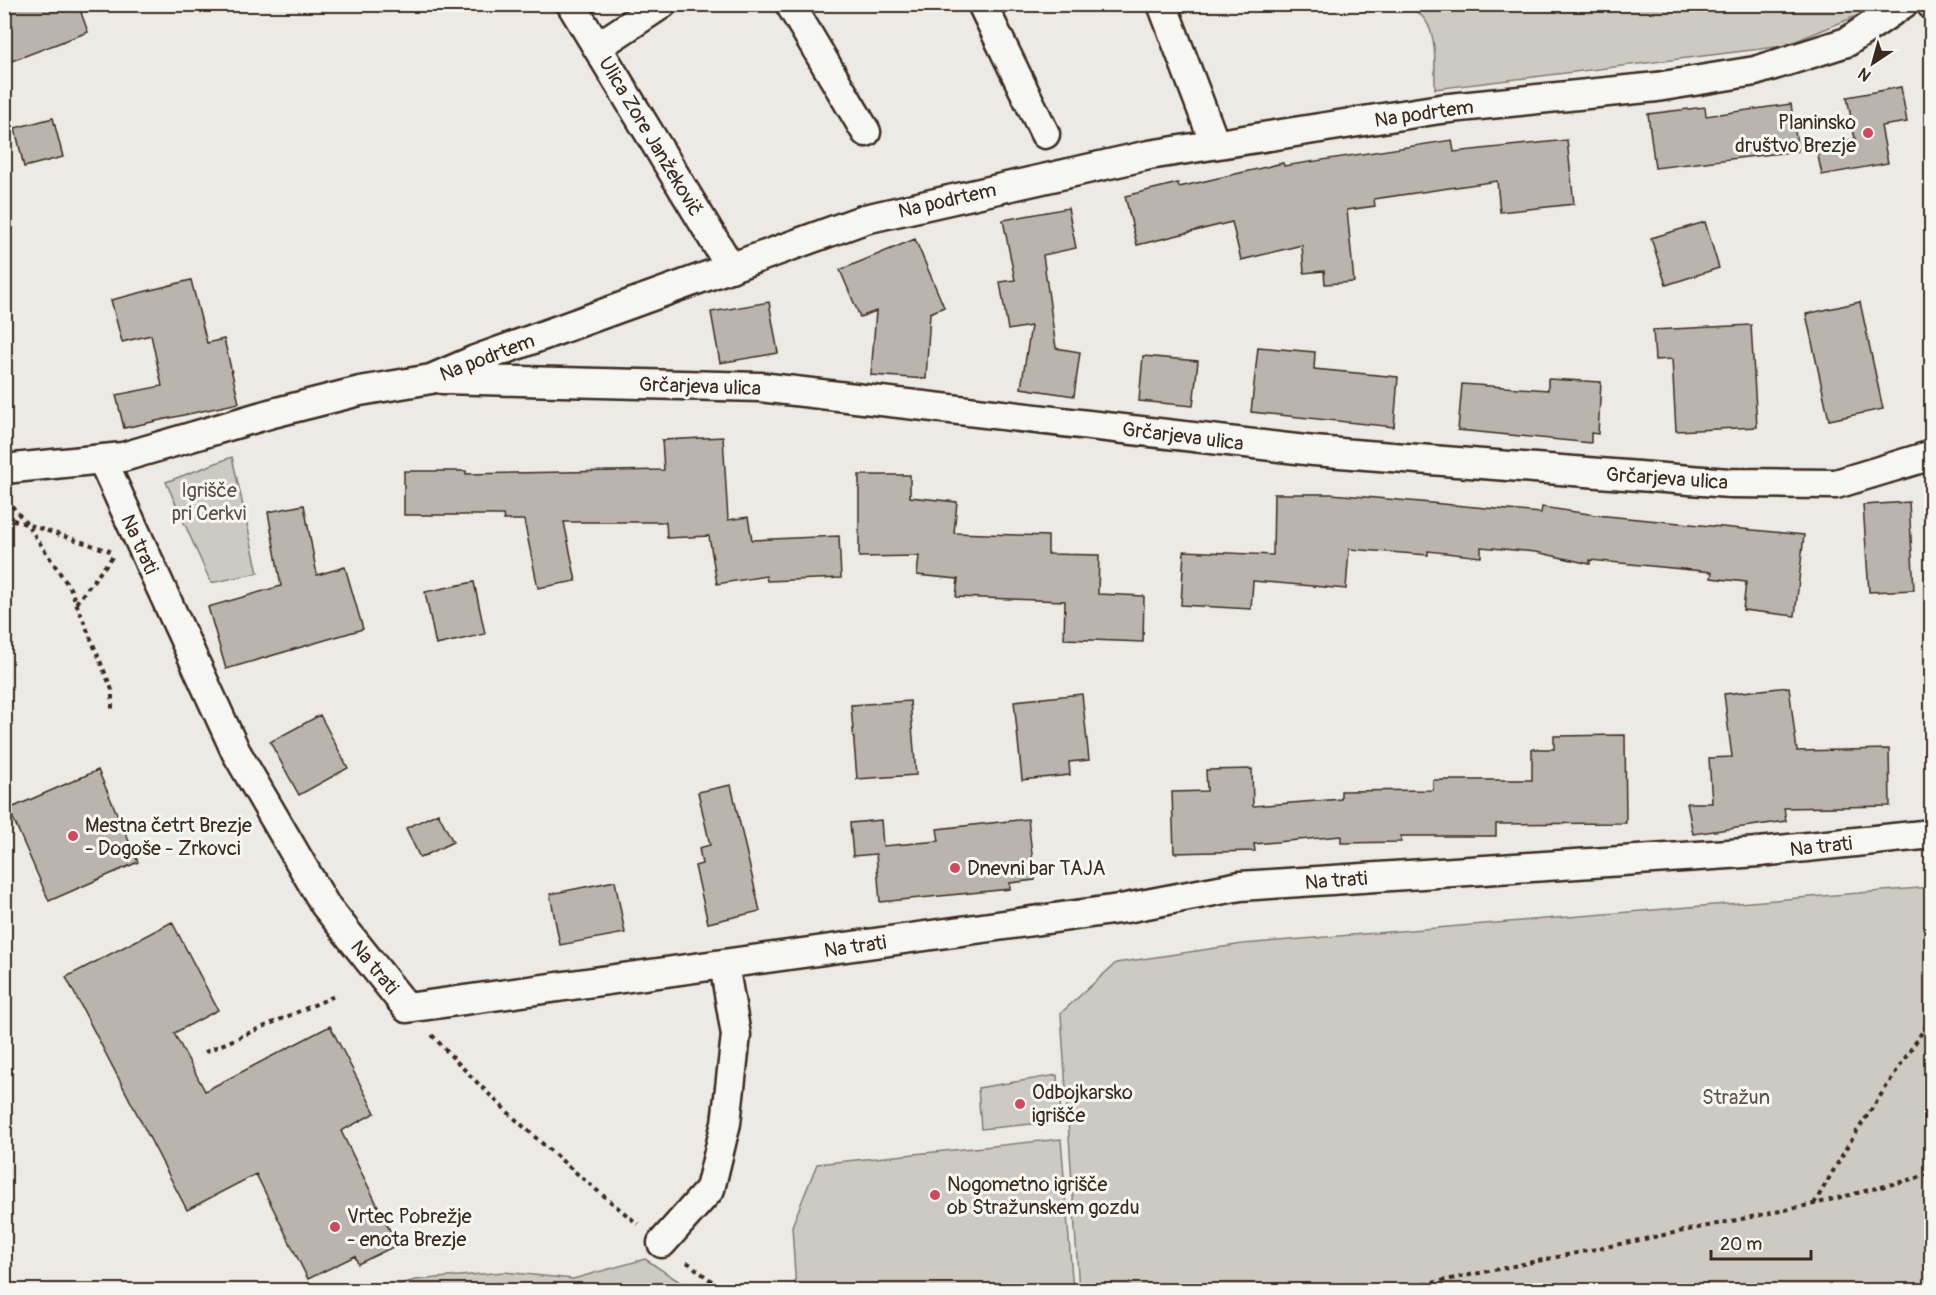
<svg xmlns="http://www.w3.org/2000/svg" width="1936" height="1295" font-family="Pangolin,sans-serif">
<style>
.green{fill:#cdcac4;stroke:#847a71;stroke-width:1.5}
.building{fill:#bab4ae;stroke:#3b2a1e;stroke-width:1.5}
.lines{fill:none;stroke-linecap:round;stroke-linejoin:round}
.minor-casing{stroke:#3b2a1e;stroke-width:33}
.path{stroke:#3b2a1e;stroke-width:4;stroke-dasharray:4.5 4.5;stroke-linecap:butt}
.minor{stroke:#f6f6f2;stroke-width:28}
.poi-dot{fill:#d1495b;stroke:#f6f6f2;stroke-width:2}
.labels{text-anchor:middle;stroke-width:6;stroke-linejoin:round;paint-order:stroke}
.street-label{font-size:20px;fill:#3b2a1e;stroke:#f6f6f2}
.poi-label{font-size:20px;fill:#3b2a1e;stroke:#f6f6f2;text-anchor:start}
.park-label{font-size:20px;fill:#605248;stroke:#f6f6f2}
</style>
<rect width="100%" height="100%" fill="#ebeae5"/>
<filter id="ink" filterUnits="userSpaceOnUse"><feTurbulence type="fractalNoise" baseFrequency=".0167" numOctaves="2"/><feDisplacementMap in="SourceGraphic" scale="12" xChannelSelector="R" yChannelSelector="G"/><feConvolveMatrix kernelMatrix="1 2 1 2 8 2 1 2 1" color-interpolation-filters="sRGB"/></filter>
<g filter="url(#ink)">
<path class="green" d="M 1400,5 L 1883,5 L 1784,46 L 1435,89 C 1434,56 1441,13 1400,5 Z
M 232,457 L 258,573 L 211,583 L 166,482 Z
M 1931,887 L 1931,1290 L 1079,1290 L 1061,1013 L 1116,963 L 1243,944 Z
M 1057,1075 L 1062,1121 L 981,1129 L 978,1088 Z
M 1061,1139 L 1073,1290 L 796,1290 L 792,1226 L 817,1164 Z
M 645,1259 L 692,1290 L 380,1290 L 415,1280 L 504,1272 L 573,1279 Z"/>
<path class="building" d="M 4,4 L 78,4 L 88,32 L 4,64 Z
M 1901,87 L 1907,122 L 1881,126 L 1888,163 L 1822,175 L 1816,146 L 1855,139 L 1847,97 Z
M 1791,104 L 1798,151 L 1655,168 L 1648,114 L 1705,107 L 1706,116 Z
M 53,118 L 63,157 L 24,167 L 15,128 Z
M 1452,140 L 1454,152 L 1567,140 L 1574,204 L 1500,212 L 1497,181 L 1374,199 L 1375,206 L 1347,210 L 1354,282 L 1325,284 L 1324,271 L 1304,273 L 1302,245 L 1241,260 L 1232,222 L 1137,245 L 1125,196 L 1178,183 L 1179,187 L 1283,163 L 1284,166 Z
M 1068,208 L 1076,248 L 1043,255 L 1056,348 L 1080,352 L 1074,396 L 1021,388 L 1031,326 L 1008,330 L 1000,282 L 1015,280 L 1003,220 Z
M 1705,222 L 1719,268 L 1666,285 L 1651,238 Z
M 915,239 L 944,307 L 930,313 L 926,379 L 871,375 L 876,311 L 860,317 L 840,270 Z
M 191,280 L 207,343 L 224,339 L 239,403 L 124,428 L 116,395 L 162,386 L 151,335 L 122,342 L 111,300 Z
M 769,302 L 778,353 L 720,363 L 711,312 Z
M 1860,302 L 1883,409 L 1829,420 L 1806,314 Z
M 1751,325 L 1757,427 L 1676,431 L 1672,359 L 1655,360 L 1653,330 Z
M 1258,347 L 1315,352 L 1314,369 L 1398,377 L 1394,427 L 1251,412 Z
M 1143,356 L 1198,361 L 1193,406 L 1139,401 Z
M 1548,379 L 1601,382 L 1598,434 L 1591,433 L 1591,443 L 1458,430 L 1462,384 L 1548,390 Z
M 723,437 L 728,520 L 748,517 L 752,540 L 839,536 L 841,578 L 767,581 L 766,576 L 717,584 L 709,536 L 667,538 L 666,522 L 564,522 L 576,581 L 538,588 L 524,520 L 504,520 L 503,515 L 404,515 L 404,471 L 466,471 L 466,474 L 664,470 L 662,440 Z
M 859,475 L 910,475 L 910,497 L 957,502 L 954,533 L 1048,536 L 1048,554 L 1099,555 L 1098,594 L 1144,596 L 1143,642 L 1064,639 L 1065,601 L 956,597 L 958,579 L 917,575 L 919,556 L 859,557 Z
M 1274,494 L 1332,494 L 1541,513 L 1542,507 L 1596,515 L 1804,535 L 1795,616 L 1743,610 L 1746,582 L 1711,578 L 1712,572 L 1590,560 L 1590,564 L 1536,552 L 1481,547 L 1481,557 L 1428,551 L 1428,555 L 1349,549 L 1346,589 L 1253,581 L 1251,609 L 1181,605 L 1184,551 L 1273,555 Z
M 1909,502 L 1914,590 L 1869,592 L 1863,505 Z
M 304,505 L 317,575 L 345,567 L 363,629 L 226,669 L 208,607 L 281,586 L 268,512 Z
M 474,582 L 485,634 L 436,645 L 425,592 Z
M 1789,687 L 1797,751 L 1889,749 L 1890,806 L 1784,808 L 1786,821 L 1693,834 L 1687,803 L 1712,803 L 1709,758 L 1732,757 L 1724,694 Z
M 1082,694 L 1089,760 L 1069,762 L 1070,775 L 1022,780 L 1014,701 Z
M 910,701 L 916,775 L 857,779 L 851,705 Z
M 320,715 L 348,768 L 299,795 L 270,742 Z
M 1625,735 L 1626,823 L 1496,824 L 1496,836 L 1401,836 L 1401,842 L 1341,843 L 1341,836 L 1254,844 L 1255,851 L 1174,853 L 1172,792 L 1207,791 L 1206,770 L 1252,769 L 1253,806 L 1341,799 L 1341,791 L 1433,790 L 1433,780 L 1532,780 L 1532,749 L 1554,749 L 1554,736 Z
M 98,770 L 138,862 L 49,901 L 9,809 Z
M 731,785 L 760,911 L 708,923 L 695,866 L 702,864 L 699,848 L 710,845 L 698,792 Z
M 438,813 L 453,842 L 420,858 L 406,828 Z
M 1028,819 L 1035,880 L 1010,883 L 1010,889 L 880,902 L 876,854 L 853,856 L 850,823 L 881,820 L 883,846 L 939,841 L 937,829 Z
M 615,881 L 625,933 L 560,945 L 550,894 Z
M 172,922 L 218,1010 L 174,1033 L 205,1091 L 330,1026 L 375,1113 L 341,1131 L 397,1245 L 358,1264 L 355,1256 L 308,1279 L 256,1174 L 187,1210 L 66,977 Z"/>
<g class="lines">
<g class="minor-casing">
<path id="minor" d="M 571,4 L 731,268
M 790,4 L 866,132
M 982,4 L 1045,134
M 1162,4 L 1215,144
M 1931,4 L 1932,5
M 597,47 L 662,4
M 442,379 L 760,387 L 1314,451 L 1729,483 L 1836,484 L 1932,455
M 102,459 L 236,752 L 325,905 L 407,1008 L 1126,908 L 1240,886 L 1759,852 L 1932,834
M 4,469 L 123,457 L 269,414 L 360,391 L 431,379 L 475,360 L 865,219 L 1149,155 L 1440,109 L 1657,87 L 1755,71 L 1847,42 L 1903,4
M 662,1243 L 710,1189 L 726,1123 L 736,1035 L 724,964"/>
</g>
<path class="path" d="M 6,499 L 27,524 L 70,588 L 112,690 L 112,710
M 4,517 L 110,551
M 76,603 L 113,556
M 432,1035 C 495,1105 565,1165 638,1224
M 205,1052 L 337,995
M 1814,1204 L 1850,1142 L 1932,1017
M 687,1262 L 723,1290
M 1397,1290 L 1814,1204 L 1932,1174"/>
<use href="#minor" class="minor"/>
</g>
</g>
<g class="poi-dot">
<circle cx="1868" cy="133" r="6"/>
<circle cx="73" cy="836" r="6"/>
<circle cx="955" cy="868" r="6"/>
<circle cx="1020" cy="1104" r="6"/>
<circle cx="935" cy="1195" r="6"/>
<circle cx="335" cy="1227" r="6"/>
</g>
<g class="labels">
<g class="street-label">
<text transform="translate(1424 113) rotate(-8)" y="7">Na podrtem</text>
<text transform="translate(651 136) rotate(59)" y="7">Ulica Zore Janžekovič</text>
<text transform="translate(947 200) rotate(-13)" y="7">Na podrtem</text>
<text transform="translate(487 357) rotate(-21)" y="7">Na podrtem</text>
<text transform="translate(700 386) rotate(2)" y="7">Grčarjeva ulica</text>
<text transform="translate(1183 436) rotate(7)" y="7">Grčarjeva ulica</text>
<text transform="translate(1667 478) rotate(4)" y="7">Grčarjeva ulica</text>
<text transform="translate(140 544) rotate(66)" y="7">Na trati</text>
<text transform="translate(1821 846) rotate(-6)" y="7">Na trati</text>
<text transform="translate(1336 880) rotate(-4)" y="7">Na trati</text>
<text transform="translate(855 946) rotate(-8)" y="7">Na trati</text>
<text transform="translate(375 967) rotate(51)" y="7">Na trati</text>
</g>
<g class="poi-label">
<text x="1856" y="129" text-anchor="end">Planinsko<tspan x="1856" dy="23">društvo Brezje</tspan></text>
<text x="85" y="832">Mestna četrt Brezje<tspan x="85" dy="23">- Dogoše - Zrkovci</tspan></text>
<text x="967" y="875">Dnevni bar TAJA</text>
<text x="1032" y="1099">Odbojkarsko<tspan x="1032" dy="23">igrišče</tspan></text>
<text x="947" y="1191">Nogometno igrišče<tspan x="947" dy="23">ob Stražunskem gozdu</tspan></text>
<text x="347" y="1223">Vrtec Pobrežje<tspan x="347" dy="23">- enota Brezje</tspan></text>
</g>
<g class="park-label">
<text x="209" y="497">Igrišče<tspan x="209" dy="23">pri Cerkvi</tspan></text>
<text x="1736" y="1104">Stražun</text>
</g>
</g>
<rect width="1936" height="1295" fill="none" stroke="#f6f6f2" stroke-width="24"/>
<rect x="12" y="12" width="1912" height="1271" fill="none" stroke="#3b2a1e" stroke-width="2" filter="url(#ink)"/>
<g transform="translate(1873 63) rotate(216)" stroke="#f6f6f2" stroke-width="4.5" paint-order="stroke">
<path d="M0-4.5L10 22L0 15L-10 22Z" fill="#3b2a1e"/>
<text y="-9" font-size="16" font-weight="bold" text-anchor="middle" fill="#3b2a1e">N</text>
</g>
<path d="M1711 1250v9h100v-9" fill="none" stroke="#3b2a1e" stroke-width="3"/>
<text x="1720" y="1250" font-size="18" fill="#3b2a1e" stroke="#f6f6f2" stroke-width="4.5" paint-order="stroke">20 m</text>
</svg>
